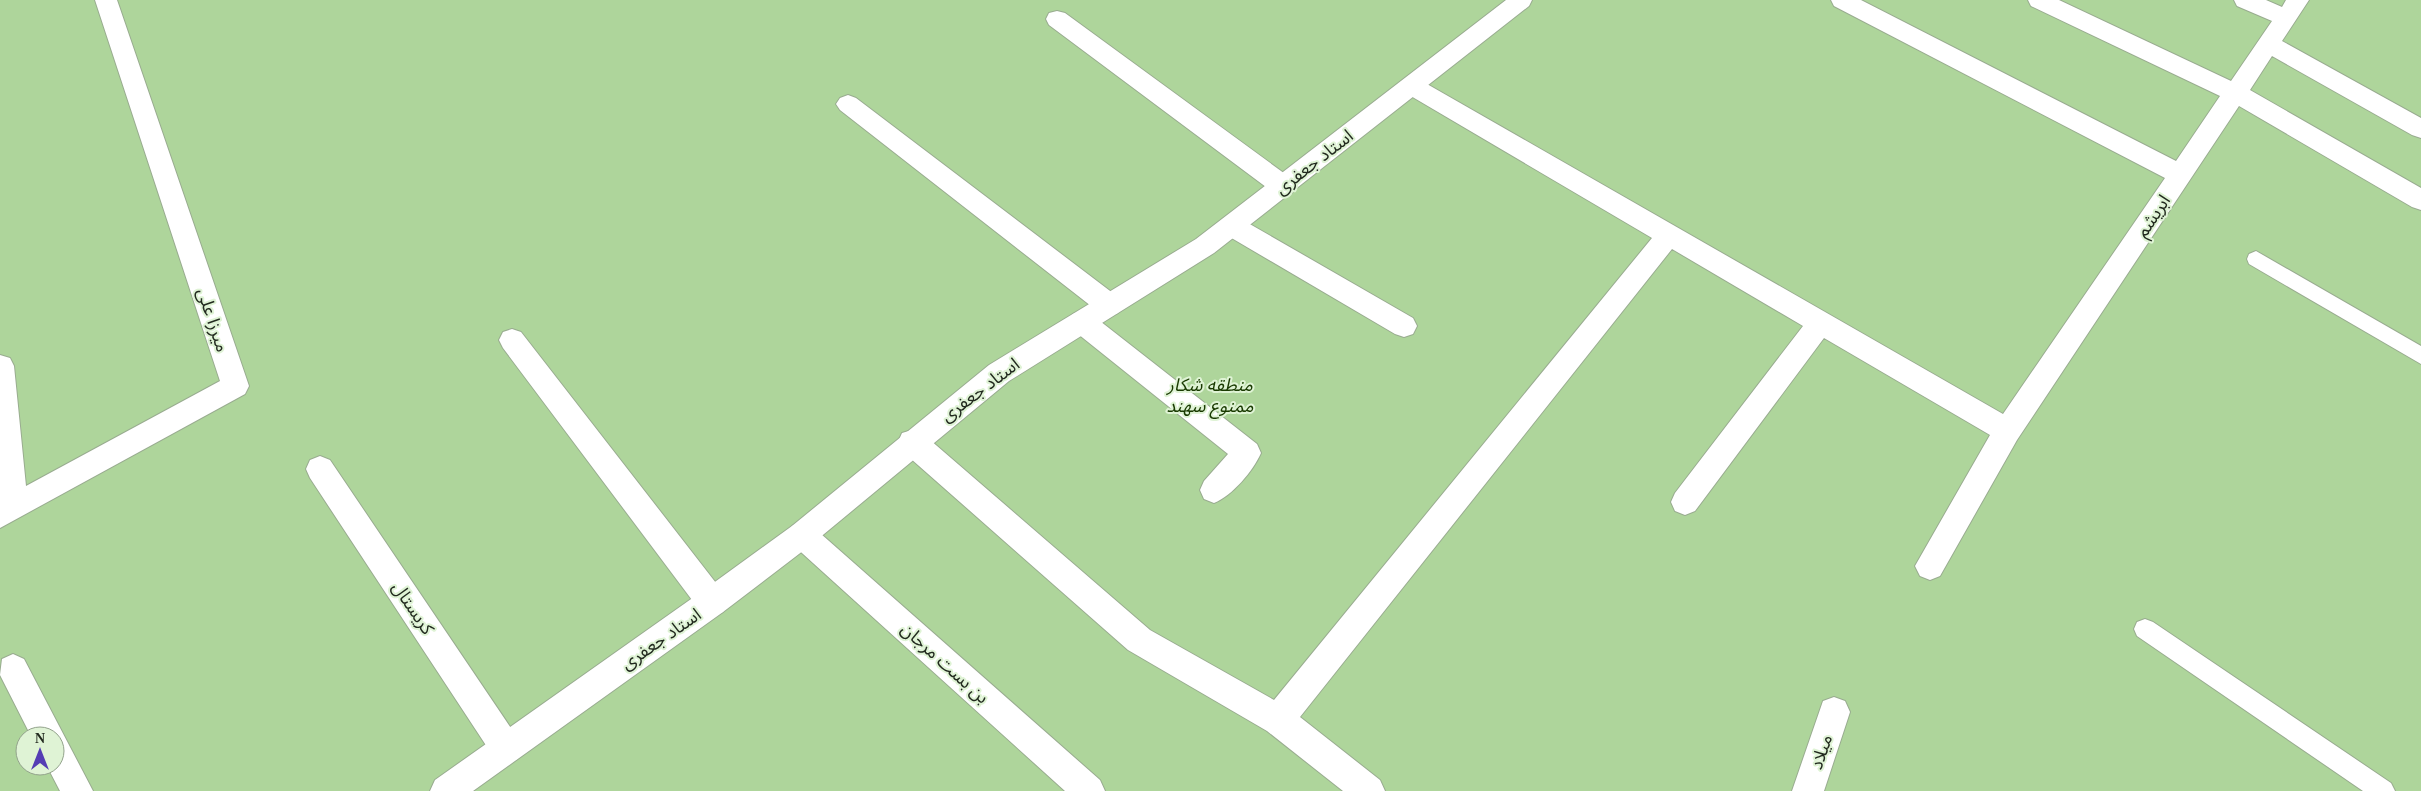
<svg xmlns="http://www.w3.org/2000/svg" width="2421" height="791" font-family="'Times New Roman','Noto Sans Arabic',serif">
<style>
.green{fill:#aed59b;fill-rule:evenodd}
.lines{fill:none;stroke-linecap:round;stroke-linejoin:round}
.lane-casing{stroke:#99ac90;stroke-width:2}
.street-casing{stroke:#99ac90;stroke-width:2}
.secondary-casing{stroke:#99ac90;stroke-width:2}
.lane{fill:#fff;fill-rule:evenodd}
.street{fill:#fff;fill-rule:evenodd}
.secondary{fill:#fff;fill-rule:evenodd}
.labels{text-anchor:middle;stroke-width:4;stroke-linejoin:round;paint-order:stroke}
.street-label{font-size:18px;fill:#222a1f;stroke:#dff3d5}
.park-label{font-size:18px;font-style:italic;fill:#193a01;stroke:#dff3d5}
</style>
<rect width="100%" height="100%" fill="#d1e6c8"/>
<path class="green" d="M 0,0 L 2421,0 L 2421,791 L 0,791 ZM 25,736 L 55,736 L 55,766 L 25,766 Z"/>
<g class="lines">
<g class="lane-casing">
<path id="lane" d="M 2256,251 L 2421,346 L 2421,364 L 2249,264 L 2247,259 L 2249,254 Z
M 2145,619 L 2153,622 L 2391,783 L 2395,791 L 2363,791 L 2137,636 L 2134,629 L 2137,622 Z"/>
</g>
<g class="street-casing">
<path id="street" d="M 95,0 L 117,0 L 249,386 L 245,394 L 0,528 L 0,355 L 10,358 L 14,366 L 26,486 L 220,381 Z
M 1831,0 L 1861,0 L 2176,161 L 2220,96 L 2031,6 L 2028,0 L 2059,0 L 2231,81 L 2272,21 L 2237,6 L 2234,0 L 2266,0 L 2282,7 L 2286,0 L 2309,0 L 2282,41 L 2421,118 L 2421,138 L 2412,135 L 2272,56 L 2250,90 L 2421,188 L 2421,210 L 2412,207 L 2239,106 L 2017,440 L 1940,576 L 1930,580 L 1920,576 L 1915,566 L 1990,435 L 1824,338 L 1695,511 L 1685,515 L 1675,511 L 1671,502 L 1675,493 L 1803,326 L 1672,249 L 1300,717 L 1380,780 L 1385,791 L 1343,791 L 1267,731 L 1128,650 L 902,451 L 898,442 L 902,433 L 912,430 L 922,433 L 1150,630 L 1274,700 L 1652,238 L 1404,92 L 1400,86 L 1404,80 L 1412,77 L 1420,80 L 2003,414 L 2165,178 L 1834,6 Z
M 1057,11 L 1065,13 L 1292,179 L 1295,186 L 1292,193 L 1283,196 L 1274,193 L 1049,25 L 1046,19 L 1049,13 Z
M 848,95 L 856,98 L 1118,297 L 1122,305 L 1118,313 L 1109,316 L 1100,313 L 840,110 L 836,104 L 840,98 Z
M 1232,216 L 1241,219 L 1413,318 L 1417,326 L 1413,334 L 1404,337 L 1395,334 L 1223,233 L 1219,226 L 1223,219 Z
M 1082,311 L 1091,314 L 1257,444 L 1261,453 C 1253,471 1232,496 1214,503 L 1204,499 L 1200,490 L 1204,481 L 1228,454 L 1073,330 L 1069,322 L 1073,314 Z
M 512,329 L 521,332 L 723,592 L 727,602 L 723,612 L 712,616 L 701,612 L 503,348 L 499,340 L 503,332 Z
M 320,456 L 330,460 L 517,737 L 522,748 L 517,759 L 506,764 L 495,759 L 310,478 L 306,469 L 310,460 Z
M 802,522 L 812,526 L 1100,780 L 1105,791 L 1065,791 L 792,544 L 787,535 L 792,526 Z
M 13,654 L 24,659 L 93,791 L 60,791 L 47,766 L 55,766 L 55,736 L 31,736 L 0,675 L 2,659 Z
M 1834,697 L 1845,701 L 1850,712 L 1824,791 L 1792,791 L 1823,701 Z"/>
</g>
<g class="secondary-casing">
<path id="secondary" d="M 1506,0 L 1532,0 L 1529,6 L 1214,253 L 1009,381 L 812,544 L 723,612 L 473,791 L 430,791 L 435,780 L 701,592 L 792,526 L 989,365 L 1196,239 Z"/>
</g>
<use href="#lane" class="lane"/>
<use href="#street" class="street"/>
<use href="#secondary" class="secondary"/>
</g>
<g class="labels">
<g class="street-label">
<text transform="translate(1314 162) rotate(-38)" y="6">استاد جعفری</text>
<text transform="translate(2153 216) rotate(-56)" y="6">ابریشم</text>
<text transform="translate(213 320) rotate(72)" y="6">میرزا علی</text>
<text transform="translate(980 390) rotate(-37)" y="6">استاد جعفری</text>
<text transform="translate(413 608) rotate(56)" y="6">کریستال</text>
<text transform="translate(661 639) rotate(-35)" y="6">استاد جعفری</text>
<text transform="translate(945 663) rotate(42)" y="6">بن بست مرجان</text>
<text transform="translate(1821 752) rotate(-71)" y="6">میلاد</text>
</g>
<g class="park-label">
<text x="1210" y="391">منطقه شکار<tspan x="1210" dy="21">ممنوع سهند</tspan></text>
</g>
</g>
<g transform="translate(40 751)"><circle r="24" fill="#dff3d5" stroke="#93a38c"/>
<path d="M0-4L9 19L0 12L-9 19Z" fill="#543db4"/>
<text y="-8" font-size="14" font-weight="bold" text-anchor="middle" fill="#222a1f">N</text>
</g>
</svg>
